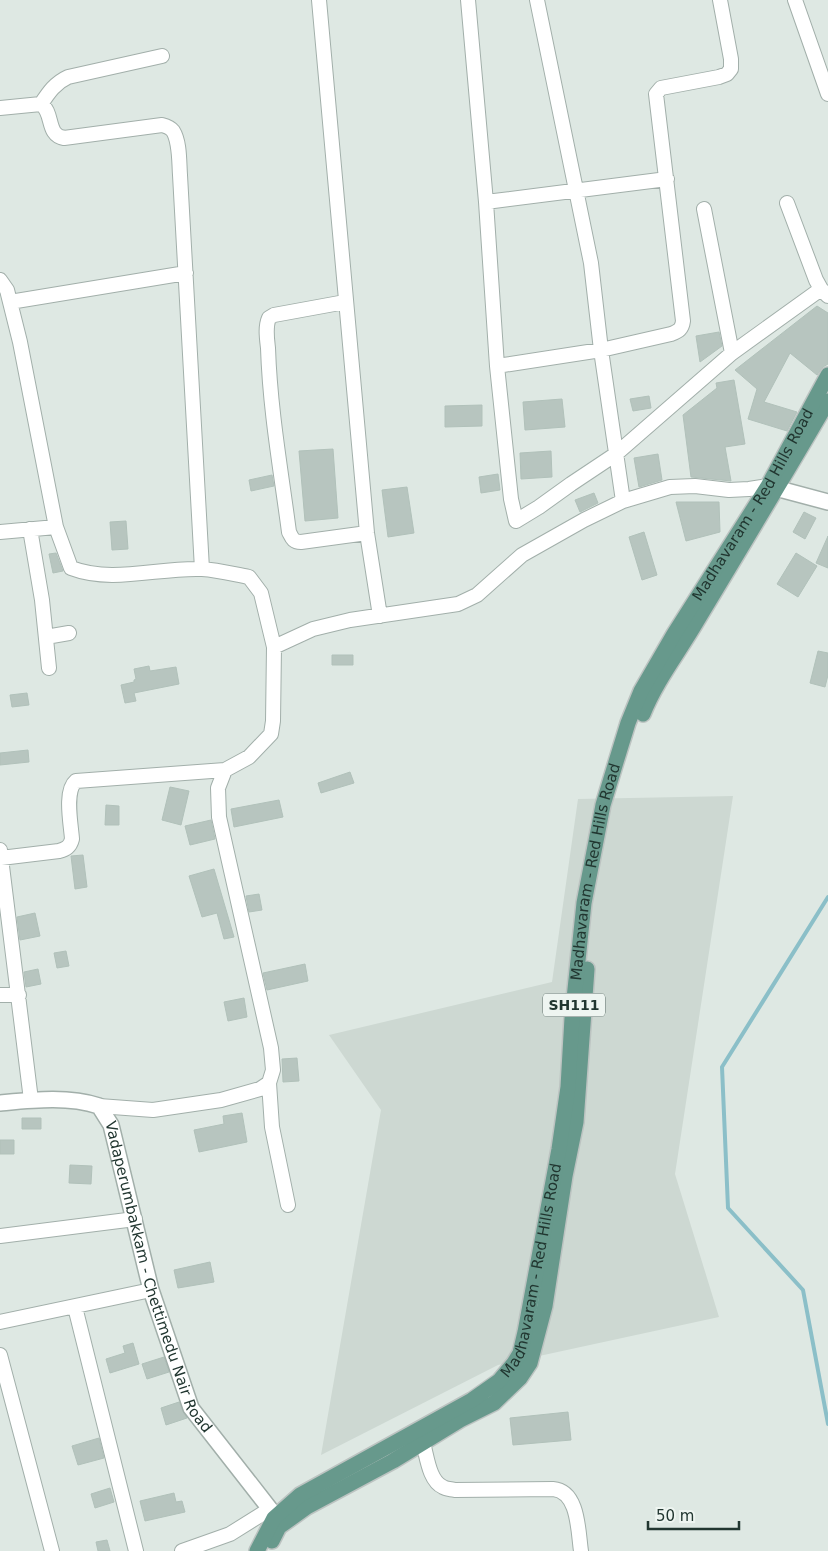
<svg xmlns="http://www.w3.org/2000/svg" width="828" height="1551" font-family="'DejaVu Sans',sans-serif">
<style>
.built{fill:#cdd8d2}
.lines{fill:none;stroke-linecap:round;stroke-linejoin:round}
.stream{stroke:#8bbfc8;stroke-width:4}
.building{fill:#b7c5bf;stroke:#b1c1ba}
.minor-casing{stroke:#a2afaa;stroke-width:16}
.tertiary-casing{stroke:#a2afaa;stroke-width:18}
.primary-casing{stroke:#bcc3c1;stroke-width:18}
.minor{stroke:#fff;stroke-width:14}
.tertiary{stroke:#fff;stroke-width:15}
.primary{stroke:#67998c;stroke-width:15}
.labels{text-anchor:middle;stroke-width:4;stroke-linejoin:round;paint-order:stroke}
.shield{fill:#eef5f1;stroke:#5e6f6a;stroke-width:1}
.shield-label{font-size:14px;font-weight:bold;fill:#213630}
.street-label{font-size:15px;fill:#213630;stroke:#eef5f1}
</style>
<rect width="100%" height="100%" fill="#dee8e3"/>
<path class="built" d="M 733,796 L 675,1174 L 719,1317 L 498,1365 L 321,1455 L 381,1110 L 329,1035 L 552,982 L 578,799 Z"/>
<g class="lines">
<path class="stream" d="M 828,897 L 722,1067 L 728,1208 L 803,1290 L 828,1424"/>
</g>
<path class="building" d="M 817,306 L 828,313 L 828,364 L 823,367 L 817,375 L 790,353 L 764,402 L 797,412 L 787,431 L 748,419 L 757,389 L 735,370 Z
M 719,332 L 722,346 L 700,362 L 696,336 Z
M 734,380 L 745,444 L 725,447 L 731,481 L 691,477 L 683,415 L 717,388 L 716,383 Z
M 649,396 L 651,408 L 633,411 L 630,399 Z
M 562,399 L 565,427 L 525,430 L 523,402 Z
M 482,405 L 482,426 L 445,427 L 445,406 Z
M 333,449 L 338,518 L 305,521 L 299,451 Z
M 551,451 L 552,477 L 521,479 L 520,453 Z
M 658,454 L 662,480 L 639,487 L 634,458 Z
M 498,474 L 500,490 L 481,493 L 479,477 Z
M 272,475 L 274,486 L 251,491 L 249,480 Z
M 407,487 L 414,533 L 388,537 L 382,490 Z
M 594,493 L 598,503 L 580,512 L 575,500 Z
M 676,502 L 719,502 L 720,532 L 686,541 Z
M 804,512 L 816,518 L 805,539 L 793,532 Z
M 126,521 L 128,549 L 112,550 L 110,522 Z
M 644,532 L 657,575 L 642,580 L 629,537 Z
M 828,536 L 828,568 L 816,563 Z
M 56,553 L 63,571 L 53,573 L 49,554 Z
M 796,553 L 817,566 L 798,597 L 777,584 Z
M 818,651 L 828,653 L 828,675 L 825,687 L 810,683 Z
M 332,655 L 353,655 L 353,665 L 332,665 Z
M 149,666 L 150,671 L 176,667 L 179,684 L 134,693 L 136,701 L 125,703 L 121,685 L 134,682 L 134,680 L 136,679 L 134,669 Z
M 27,693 L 29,705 L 12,707 L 10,695 Z
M 28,750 L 29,762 L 0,765 L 0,753 Z
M 350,772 L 354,783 L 321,793 L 318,783 Z
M 170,787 L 189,791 L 181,825 L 162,820 Z
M 279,800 L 283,817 L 234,827 L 231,809 Z
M 106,805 L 119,806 L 119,825 L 105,825 Z
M 211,820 L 215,839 L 190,845 L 185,826 Z
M 83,855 L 87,887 L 75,889 L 71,856 Z
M 214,869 L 234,937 L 224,939 L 217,913 L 202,917 L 189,876 Z
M 259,894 L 262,910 L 249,912 L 246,896 Z
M 35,913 L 40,936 L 20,940 L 17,917 Z
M 66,951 L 69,966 L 57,968 L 54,953 Z
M 305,964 L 308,981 L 267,990 L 263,973 Z
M 38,969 L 41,984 L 26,987 L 24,972 Z
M 244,998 L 247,1017 L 228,1021 L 224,1002 Z
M 297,1058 L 299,1081 L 283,1082 L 282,1059 Z
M 242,1113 L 247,1142 L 199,1152 L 194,1130 L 224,1124 L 223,1116 Z
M 22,1118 L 41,1118 L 41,1129 L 22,1129 Z
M 0,1140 L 14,1140 L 14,1154 L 0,1154 Z
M 70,1165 L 92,1166 L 91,1184 L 69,1183 Z
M 210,1262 L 214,1282 L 178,1288 L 174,1270 Z
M 133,1343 L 139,1364 L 110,1373 L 106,1359 L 125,1353 L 123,1346 Z
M 164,1357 L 169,1372 L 147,1379 L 142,1364 Z
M 179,1402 L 187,1418 L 166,1425 L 161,1408 Z
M 568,1412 L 571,1440 L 513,1445 L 510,1418 Z
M 99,1438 L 104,1458 L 78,1465 L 72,1446 Z
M 110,1488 L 114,1502 L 95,1508 L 91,1494 Z
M 174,1493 L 176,1502 L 182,1501 L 185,1512 L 145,1521 L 140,1501 Z
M 107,1540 L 110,1551 L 98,1551 L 96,1542 Z"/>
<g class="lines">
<g class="minor-casing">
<path id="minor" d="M 319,0 L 367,533 L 380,616
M 468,0 L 486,202 L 497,366 L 511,499 L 516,521 L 539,507 L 571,484 L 616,454 L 732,353 L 821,289
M 537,0 L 591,263 L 601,350 L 623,501
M 795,0 L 828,94
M 41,104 C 49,92 55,83 68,77 L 162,56
M 0,108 L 41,104 C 54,113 46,135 64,138 L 162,125 C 166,126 170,127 173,131 C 180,142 179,162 180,175 L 202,569
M 486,202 L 667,179
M 787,203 L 816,280 L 821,289 L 828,296
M 704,209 L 732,353
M 0,280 L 7,290 L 20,342 L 56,527 L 71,568 C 113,584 159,567 202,569 C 218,570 233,574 249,577 L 261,593 L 274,647 L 273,721 L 271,734 L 249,757 L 225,770 L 218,788 L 219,817 L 271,1048 L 273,1070 L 269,1083 L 260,1089 L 221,1100 L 153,1110 L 99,1106
M 10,302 L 186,273
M 345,302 L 274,315 L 269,318 C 265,327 267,339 268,348 C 270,410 281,471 289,532 C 292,538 293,542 301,542 L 367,533
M 497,366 L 601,350 L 671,334 C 679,331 682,329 683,321 L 656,94 L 661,88 L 719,77 L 727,74 L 731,69 L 731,59 L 720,0
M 30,529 L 42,600 L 49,668
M 0,532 L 56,527
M 46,637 L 69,633
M 274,647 L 313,629 L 350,620 L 458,604 L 477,595 L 522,555 L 584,520 L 623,501 L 670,487 L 695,486 L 729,490 L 749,489 L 768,486
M 0,850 L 31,1100
M 1,858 L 59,851 C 66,849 70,847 72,839 C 71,824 64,791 76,781 L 225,770
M 0,995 L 19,995
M 269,1083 L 272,1127 L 288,1205
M 0,1236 L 135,1219
M 75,1307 L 136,1551
M 0,1322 L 151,1290
M 0,1355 L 52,1551
M 423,1443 C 427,1456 429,1481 443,1487 C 446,1489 451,1489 455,1490 L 553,1489 C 579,1491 578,1532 581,1551
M 182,1551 L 230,1534 L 270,1509"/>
</g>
<g class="tertiary-casing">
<g id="tertiary">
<path d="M 768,486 L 828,502"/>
<path id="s1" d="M 0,1103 C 33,1100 68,1096 99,1106 L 111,1125 L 151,1290 L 191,1408 L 270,1509 L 279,1527"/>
</g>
</g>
<g class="primary-casing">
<g id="primary">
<path d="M 643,714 C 656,681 679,652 697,621 C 741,548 785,475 828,401"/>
<path d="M 272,1541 L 279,1527 L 307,1507 L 393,1461 L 460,1420 L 494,1403 L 520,1378 L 530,1363 L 545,1306 L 565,1176 L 576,1122 L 587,969"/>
<path id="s2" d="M 257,1551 L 274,1518 L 300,1495 L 472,1400 L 499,1381 L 514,1363 L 520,1353 L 525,1332 L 559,1149 L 568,1087 L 572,1018 L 584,903 L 603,805 L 616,762 L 628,723 L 641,691 L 674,634 L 768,486 L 828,375"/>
</g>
</g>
<use href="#minor" class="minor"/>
<use href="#tertiary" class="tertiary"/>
<use href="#primary" class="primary"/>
</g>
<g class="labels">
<rect class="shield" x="543" y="993.5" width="62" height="23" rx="4"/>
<g class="shield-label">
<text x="574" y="1010">SH111</text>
</g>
<g class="street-label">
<text dy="5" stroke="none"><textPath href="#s2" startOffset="1229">Madhavaram - Red Hills Road</textPath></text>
<text dy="5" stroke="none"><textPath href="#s2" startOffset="824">Madhavaram - Red Hills Road</textPath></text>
<text dy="5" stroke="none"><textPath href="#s2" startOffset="419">Madhavaram - Red Hills Road</textPath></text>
<text dy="5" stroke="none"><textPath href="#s1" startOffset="282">Vadaperumbakkam - Chettimedu Nair Road</textPath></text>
</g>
</g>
<path d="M648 1521v8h91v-8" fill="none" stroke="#213630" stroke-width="2.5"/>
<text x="656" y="1521" font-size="15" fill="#213630" stroke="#eef5f1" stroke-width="4" paint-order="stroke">50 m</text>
</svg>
